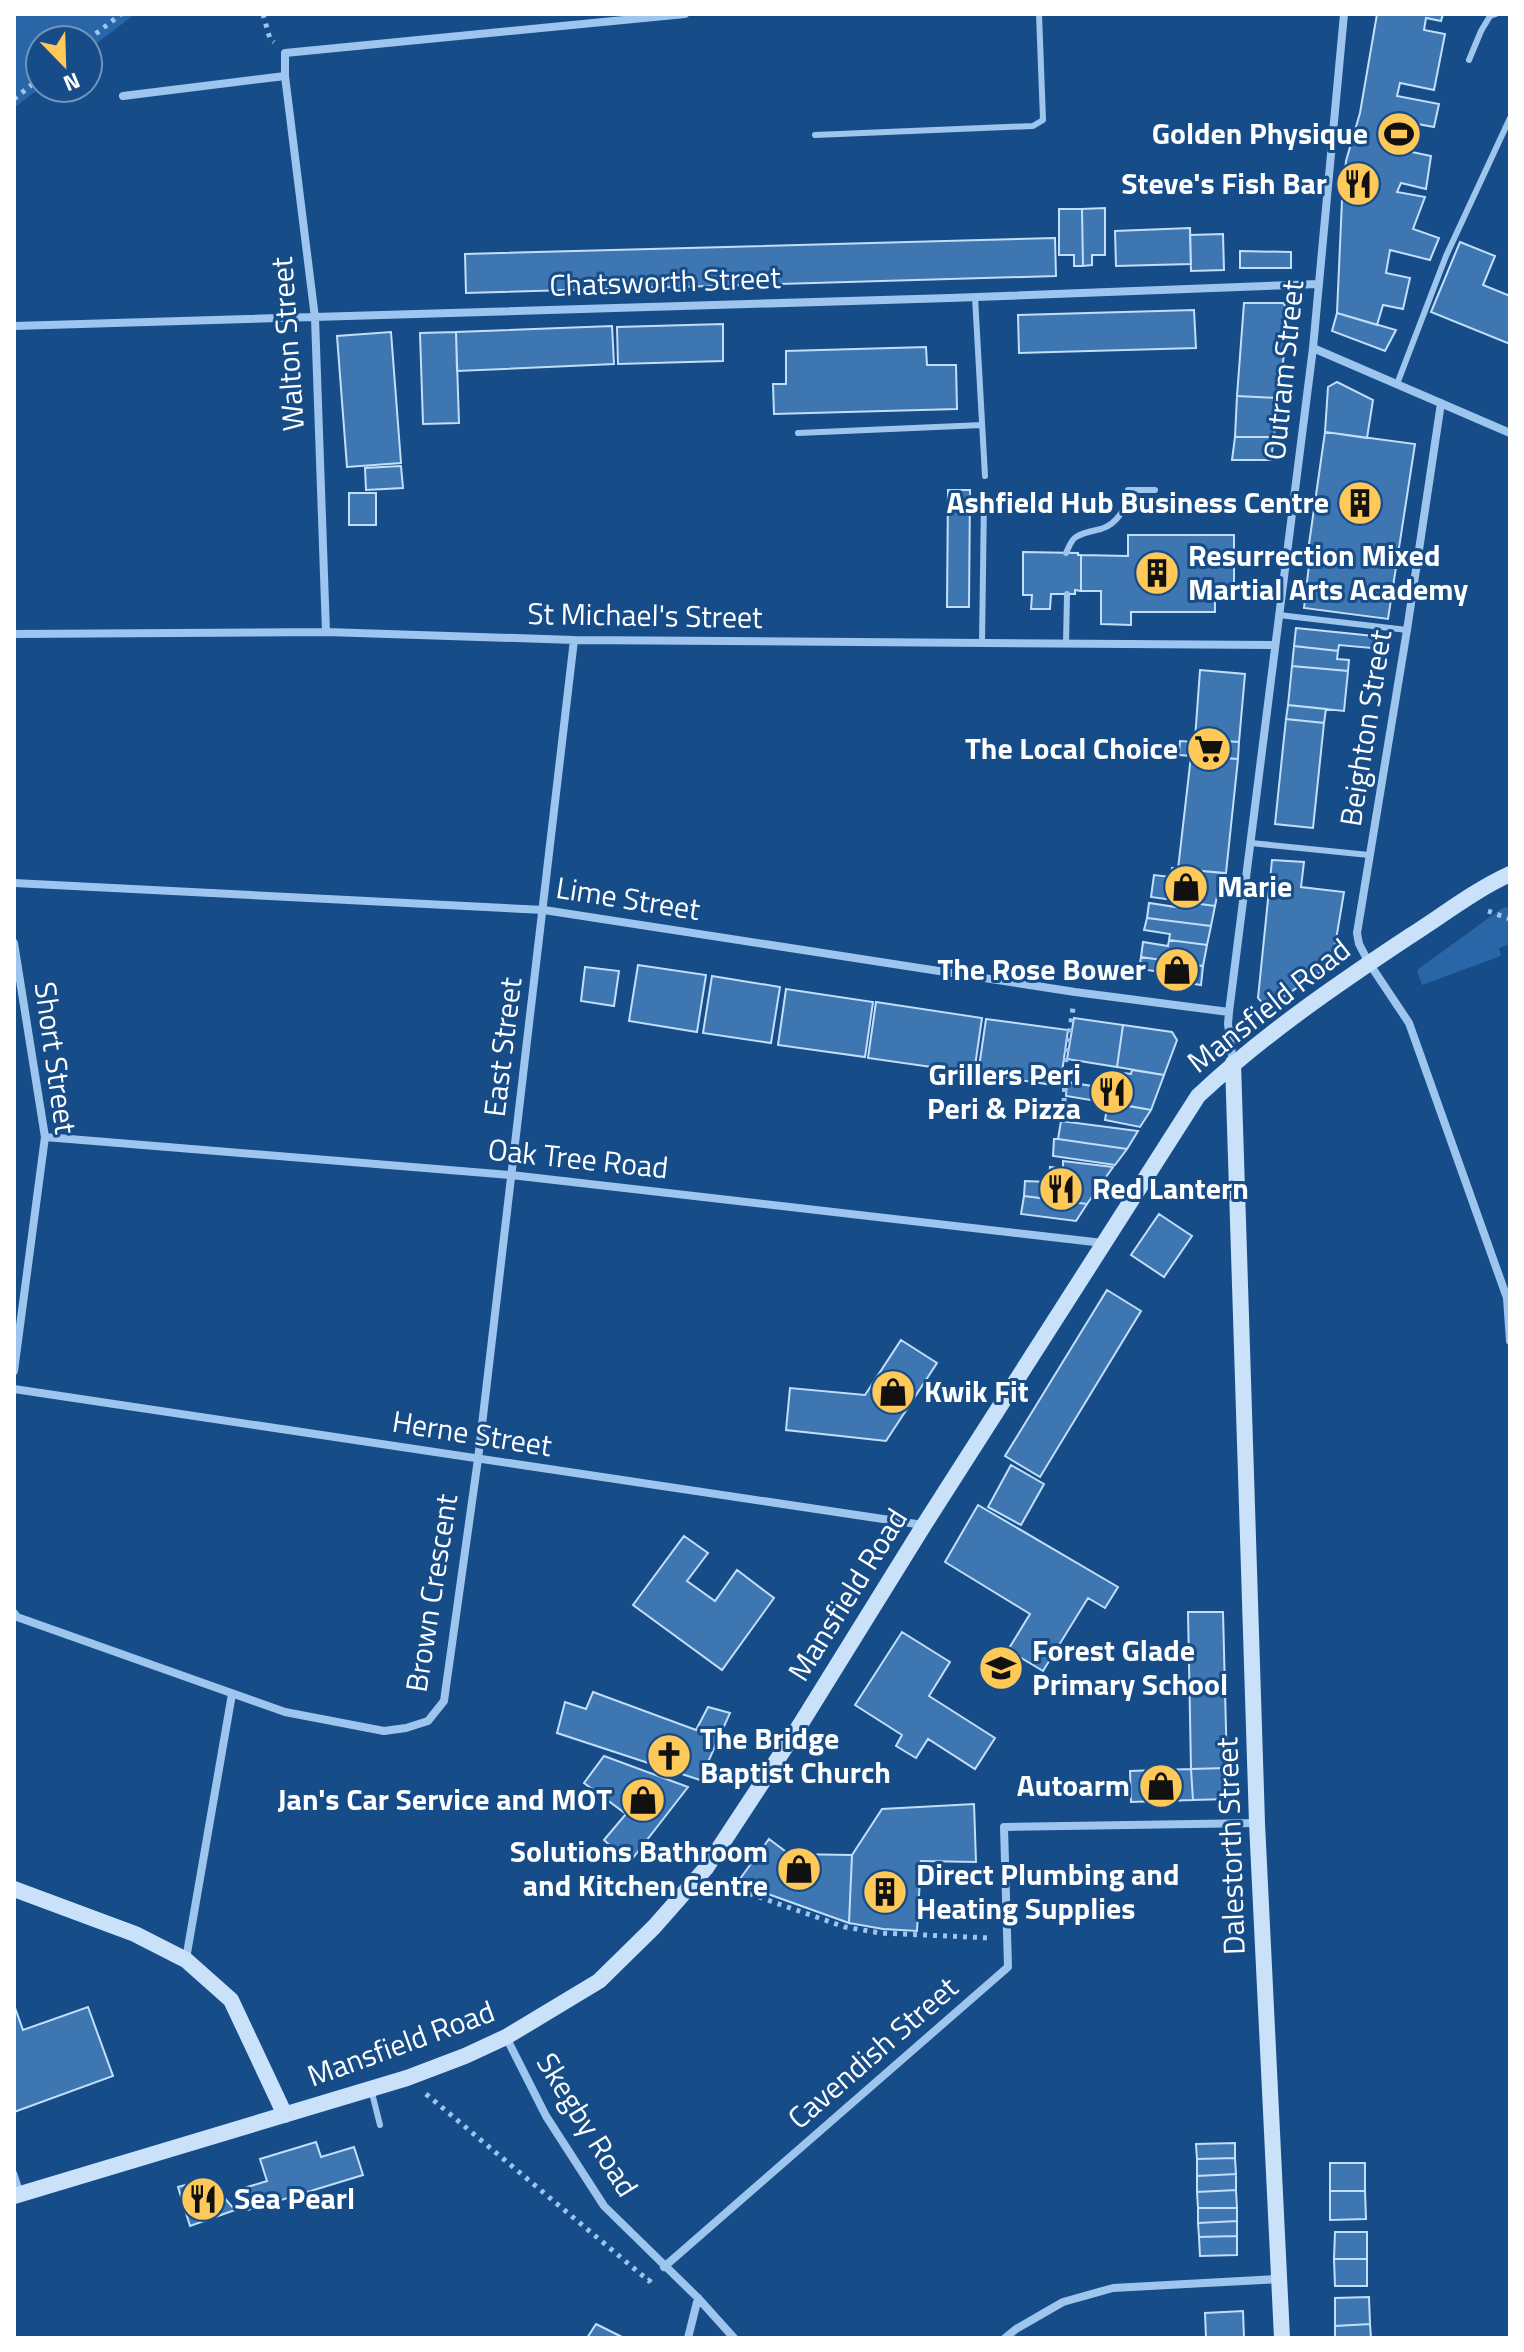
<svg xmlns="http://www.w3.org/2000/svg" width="1524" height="2352" font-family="'Titillium Web',sans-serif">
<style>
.green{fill:#2866a7}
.building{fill:#3e76b2;stroke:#c3defa;stroke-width:2}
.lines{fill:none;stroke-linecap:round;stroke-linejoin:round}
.path{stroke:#9dc5ee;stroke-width:5;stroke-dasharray:4 6;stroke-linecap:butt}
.lane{stroke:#9dc5ee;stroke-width:6}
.street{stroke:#9dc5ee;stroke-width:8}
.secondary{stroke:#cae1fa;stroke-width:16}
.labels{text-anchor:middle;stroke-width:6;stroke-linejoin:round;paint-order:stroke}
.poi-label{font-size:30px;font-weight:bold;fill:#fff;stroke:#164c88;text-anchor:end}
.street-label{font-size:30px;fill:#fff;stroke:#164c88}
</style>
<rect width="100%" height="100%" fill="#164c88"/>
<path class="green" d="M 14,14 L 135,14 L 88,50 L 88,40 L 40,40 L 40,88 L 14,108 Z
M 1510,906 L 1510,944 L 1499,948 L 1501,956 L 1422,985 L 1417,970 L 1501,909 Z"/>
<path class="building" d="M 1377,14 L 1443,14 L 1441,21 L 1426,18 L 1424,30 L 1445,34 L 1434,90 L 1400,83 L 1397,96 L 1439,104 L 1434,127 L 1412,123 L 1407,151 L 1431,156 L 1426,189 L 1401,183 L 1397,192 L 1425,197 L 1413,229 L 1439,238 L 1430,260 L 1390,250 L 1386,273 L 1410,278 L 1403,309 L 1383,305 L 1377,325 L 1337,313 L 1342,200 L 1346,161 L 1360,113 Z
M 1105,208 L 1105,255 L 1092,255 L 1092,265 L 1083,266 L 1082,209 Z
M 1059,209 L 1082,209 L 1083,266 L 1074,266 L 1074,255 L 1059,255 Z
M 1190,228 L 1191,264 L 1116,266 L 1115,231 Z
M 1223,234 L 1224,270 L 1191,271 L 1190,235 Z
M 1055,238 L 1056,276 L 466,293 L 465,254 Z
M 1460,242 L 1495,256 L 1483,285 L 1510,296 L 1510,344 L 1431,312 Z
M 1240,251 L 1291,252 L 1291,268 L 1240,268 Z
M 1244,303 L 1283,303 L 1290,311 L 1278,398 L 1237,396 Z
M 1194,310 L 1196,348 L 1019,353 L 1018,315 Z
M 1337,313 L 1396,330 L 1385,351 L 1332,331 Z
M 723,324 L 723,361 L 618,364 L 617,327 Z
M 612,326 L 614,364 L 457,371 L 456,332 Z
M 391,332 L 401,463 L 347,467 L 337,336 Z
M 456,332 L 459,423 L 423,424 L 420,333 Z
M 926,347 L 927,365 L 956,365 L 957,409 L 774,414 L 773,384 L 786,384 L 786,351 Z
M 1337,382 L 1373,400 L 1367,438 L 1325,432 L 1328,387 Z
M 1237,396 L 1278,398 L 1274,437 L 1235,437 Z
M 1325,432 L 1415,444 L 1388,619 L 1304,608 L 1309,565 L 1306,565 Z
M 1235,437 L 1274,437 L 1271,460 L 1232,460 Z
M 401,466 L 403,488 L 366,490 L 365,468 Z
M 948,490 L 970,490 L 969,607 L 947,607 Z
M 349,493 L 376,493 L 376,525 L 349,525 Z
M 1128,535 L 1234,535 L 1234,596 L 1215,596 L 1215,612 L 1131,612 L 1131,625 L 1101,624 L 1101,591 L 1081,591 L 1081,555 L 1128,556 Z
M 1023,552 L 1078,553 L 1078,555 L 1081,555 L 1081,591 L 1075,590 L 1075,594 L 1051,594 L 1050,609 L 1031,609 L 1032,595 L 1023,595 Z
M 1296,628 L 1383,637 L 1382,649 L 1339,645 L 1338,651 L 1294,646 Z
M 1294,646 L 1338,651 L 1337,659 L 1349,660 L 1348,671 L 1292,666 Z
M 1292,666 L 1348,671 L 1344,711 L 1288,705 Z
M 1200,670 L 1245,674 L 1239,742 L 1195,739 Z
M 1288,705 L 1326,709 L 1324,723 L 1286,719 Z
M 1286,719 L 1324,723 L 1313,828 L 1275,824 Z
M 1195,739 L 1239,742 L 1238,759 L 1179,755 L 1180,741 L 1194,742 Z
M 1191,756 L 1238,759 L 1226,873 L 1178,869 Z
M 1272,860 L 1304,862 L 1301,887 L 1344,892 L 1332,964 L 1273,1004 L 1265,1006 L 1258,998 Z
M 1172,868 L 1222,873 L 1215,906 L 1151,897 L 1154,875 L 1171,877 Z
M 1177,901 L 1215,906 L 1211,926 L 1147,918 L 1149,903 L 1176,907 Z
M 1147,918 L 1211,926 L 1207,945 L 1169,940 L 1170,934 L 1144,930 Z
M 1169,940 L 1207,945 L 1203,966 L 1141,957 L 1143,942 L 1168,946 Z
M 1141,957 L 1203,966 L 1201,985 L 1161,979 L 1162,972 L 1139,969 Z
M 638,965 L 706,975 L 697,1032 L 629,1021 Z
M 585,967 L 619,971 L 614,1006 L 581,1001 Z
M 712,976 L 780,987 L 771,1043 L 703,1033 Z
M 786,989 L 873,1002 L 865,1057 L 778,1045 Z
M 876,1002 L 982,1018 L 974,1073 L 868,1058 Z
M 1074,1018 L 1123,1025 L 1117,1067 L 1067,1059 Z
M 986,1019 L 1068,1030 L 1060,1086 L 978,1074 Z
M 1123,1025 L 1172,1032 L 1177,1040 L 1164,1075 L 1117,1067 Z
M 1132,1070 L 1164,1075 L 1151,1110 L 1066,1096 L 1067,1082 L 1105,1088 L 1108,1071 L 1131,1074 Z
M 1108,1102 L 1151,1110 L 1140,1127 L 1105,1120 Z
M 1061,1121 L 1138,1131 L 1127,1149 L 1058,1139 Z
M 1054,1139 L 1058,1139 L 1127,1149 L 1115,1165 L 1053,1156 Z
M 1063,1161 L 1113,1167 L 1087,1204 L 1024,1196 L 1025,1181 L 1049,1182 L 1050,1167 L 1063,1169 Z
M 1024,1196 L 1087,1204 L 1076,1221 L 1021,1214 Z
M 1159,1214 L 1192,1236 L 1164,1277 L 1131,1255 Z
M 1107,1290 L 1141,1311 L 1040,1477 L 1005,1456 Z
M 901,1340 L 937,1363 L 886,1441 L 786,1430 L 790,1388 L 865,1395 Z
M 1011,1465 L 1044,1484 L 1021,1525 L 988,1507 Z
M 978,1505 L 1118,1587 L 1105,1608 L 1088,1598 L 1043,1671 L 1008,1650 L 1030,1614 L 945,1562 Z
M 684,1536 L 708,1553 L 687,1581 L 715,1601 L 737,1570 L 774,1598 L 722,1670 L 633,1605 Z
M 1188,1612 L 1223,1612 L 1227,1768 L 1191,1769 Z
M 902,1632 L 950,1662 L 929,1696 L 995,1738 L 975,1769 L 928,1739 L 916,1758 L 896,1746 L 902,1735 L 855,1705 Z
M 593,1692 L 696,1730 L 708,1707 L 730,1713 L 700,1780 L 557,1733 L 565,1702 L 586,1709 Z
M 604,1756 L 688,1787 L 629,1863 L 604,1840 L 626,1814 L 584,1783 Z
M 1227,1768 L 1228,1799 L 1193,1800 L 1191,1769 Z
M 1191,1769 L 1193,1800 L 1131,1802 L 1130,1771 Z
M 974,1804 L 976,1862 L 921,1861 L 917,1931 L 883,1929 L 849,1923 L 852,1855 L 882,1809 Z
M 769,1839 L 789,1854 L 852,1855 L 849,1923 L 737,1883 Z
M 14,2005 L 23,2030 L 88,2007 L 113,2076 L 14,2112 Z
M 316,2142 L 321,2157 L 354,2147 L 363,2175 L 248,2210 L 241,2189 L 267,2181 L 260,2159 Z
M 1235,2143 L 1235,2158 L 1197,2159 L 1196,2144 Z
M 1235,2158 L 1236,2174 L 1197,2176 L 1197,2159 Z
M 1330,2163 L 1365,2163 L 1365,2191 L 1330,2191 Z
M 1236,2174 L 1236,2190 L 1197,2192 L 1197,2176 Z
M 208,2179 L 235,2210 L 190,2226 L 178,2187 Z
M 1236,2190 L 1237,2208 L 1198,2208 L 1197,2192 Z
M 1330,2191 L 1365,2191 L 1366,2219 L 1330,2220 Z
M 1198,2208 L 1237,2208 L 1237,2221 L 1198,2223 Z
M 1237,2221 L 1237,2236 L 1199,2237 L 1198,2223 Z
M 1335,2232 L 1367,2232 L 1367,2259 L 1334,2259 Z
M 1237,2236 L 1237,2255 L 1200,2256 L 1199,2237 Z
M 1334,2259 L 1367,2259 L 1367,2286 L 1335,2286 Z
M 1369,2297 L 1370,2324 L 1335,2326 L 1335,2298 Z
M 1243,2311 L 1244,2338 L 1206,2338 L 1205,2313 Z
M 596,2324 L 624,2338 L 587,2338 Z
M 1370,2324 L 1371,2338 L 1335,2338 L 1335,2326 Z"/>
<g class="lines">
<path class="path" d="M 263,14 L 270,39 L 274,42
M 88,40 L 121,14
M 14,99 L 40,78
M 1488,911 L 1510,919
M 1064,1102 L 1066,1055 L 1073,1008
M 723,1880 L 733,1888 L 845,1927 L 880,1933 L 991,1938
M 426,2094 L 649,2281 L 651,2278"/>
<path class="lane" d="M 1469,60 L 1481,31 L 1490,16 L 1496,14
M 815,135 L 1033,126 L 1043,120 L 1039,14
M 975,297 L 985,476
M 1397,384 L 1446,256 L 1510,118
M 798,433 L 982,425
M 1066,553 C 1069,547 1071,540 1076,537 C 1084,532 1093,531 1101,529 C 1117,524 1128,507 1128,490 L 1155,490
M 1279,615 L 1407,630
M 982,643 L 984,500
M 1066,644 L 1067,594
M 1251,843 L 1369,855
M 371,2089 L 380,2125
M 14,2173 L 20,2191"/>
<path class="street" d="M 123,96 L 285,76
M 14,326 L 950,298 L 1318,284
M 1313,348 L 1510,433
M 1441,403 L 1407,630 L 1357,933 L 1359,944 L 1369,963 L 1409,1023 L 1507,1298 L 1510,1341
M 326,632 L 315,318 L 285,76 L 285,53 L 685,14
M 14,634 L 326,632 L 574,640 L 1275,645
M 14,883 L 544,910 L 1075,992 L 1229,1012
M 14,943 L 45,1137 L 14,1371
M 1233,1063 L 1228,1024 L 1229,1012 L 1313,348 L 1344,14
M 45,1137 L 511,1175 L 1103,1243
M 14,1389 L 923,1525
M 14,1613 L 17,1617 L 285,1712 L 384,1731 L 406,1728 L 428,1721 L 444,1701 L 478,1459 L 574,640
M 186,1959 L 232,1694
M 506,2037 L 546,2116 L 604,2206 L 698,2298 L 734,2338
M 664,2267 L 1008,1967 L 1004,1827 L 1257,1823
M 688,2338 L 698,2298
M 1005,2338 L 1016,2329 L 1063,2302 L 1113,2288 L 1279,2279"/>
<path class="secondary" d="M 1233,1063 L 1257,1823 L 1282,2338
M 14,1889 L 135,1934 L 186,1960 L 231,2000 L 285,2115
M 14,2196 L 407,2078 L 465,2056 L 506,2037 L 599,1981 L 654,1927 L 706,1868 L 800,1725 L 924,1525 L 1198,1096 C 1263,1035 1336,985 1410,936 C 1443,915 1475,890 1510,874"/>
</g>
<defs>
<g id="stadium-disc" transform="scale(2.3)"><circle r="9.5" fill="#ffc95a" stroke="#164c88"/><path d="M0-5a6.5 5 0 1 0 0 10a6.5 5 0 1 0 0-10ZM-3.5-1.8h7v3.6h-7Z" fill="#111"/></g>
<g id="restaurant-disc" transform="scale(2.3)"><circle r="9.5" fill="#ffc95a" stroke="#164c88"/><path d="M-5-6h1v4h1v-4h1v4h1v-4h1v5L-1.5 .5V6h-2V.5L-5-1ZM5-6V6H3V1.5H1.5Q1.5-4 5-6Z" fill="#111"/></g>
<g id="building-disc" transform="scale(2.3)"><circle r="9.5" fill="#ffc95a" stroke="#164c88"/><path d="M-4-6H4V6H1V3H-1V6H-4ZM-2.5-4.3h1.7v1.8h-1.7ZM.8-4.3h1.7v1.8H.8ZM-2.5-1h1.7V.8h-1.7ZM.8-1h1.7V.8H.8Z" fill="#111"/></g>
<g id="supermarket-disc" transform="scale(2.3)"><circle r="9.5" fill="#ffc95a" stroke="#164c88"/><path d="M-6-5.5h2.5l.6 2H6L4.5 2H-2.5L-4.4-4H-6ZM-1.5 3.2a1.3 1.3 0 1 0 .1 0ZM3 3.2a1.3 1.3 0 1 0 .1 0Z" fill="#111"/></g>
<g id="shop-disc" transform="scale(2.3)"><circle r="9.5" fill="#ffc95a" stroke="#164c88"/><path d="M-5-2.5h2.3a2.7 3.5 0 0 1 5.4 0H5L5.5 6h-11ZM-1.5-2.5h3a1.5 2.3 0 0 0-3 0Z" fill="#111"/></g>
<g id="school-disc" transform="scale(2.3)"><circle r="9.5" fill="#ffc95a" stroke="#164c88"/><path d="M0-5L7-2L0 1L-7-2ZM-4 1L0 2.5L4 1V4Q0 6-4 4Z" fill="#111"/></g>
<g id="church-disc" transform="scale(2.3)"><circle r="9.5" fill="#ffc95a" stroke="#164c88"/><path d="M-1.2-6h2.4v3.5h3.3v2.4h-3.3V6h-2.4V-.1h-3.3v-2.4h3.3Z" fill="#111"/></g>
</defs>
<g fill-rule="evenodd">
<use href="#stadium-disc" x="1399" y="134"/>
<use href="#restaurant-disc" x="1358" y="184"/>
<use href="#building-disc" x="1360" y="503"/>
<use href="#building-disc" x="1157" y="573"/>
<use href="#supermarket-disc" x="1209" y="749"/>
<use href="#shop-disc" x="1186" y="887"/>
<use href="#shop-disc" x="1177" y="970"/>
<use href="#restaurant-disc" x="1112" y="1092"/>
<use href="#restaurant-disc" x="1061" y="1189"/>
<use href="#shop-disc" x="893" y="1392"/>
<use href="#school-disc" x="1001" y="1668"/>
<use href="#church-disc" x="669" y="1756"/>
<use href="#shop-disc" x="1161" y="1786"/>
<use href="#shop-disc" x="643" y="1800"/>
<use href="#shop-disc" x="799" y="1869"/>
<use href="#building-disc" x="885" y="1892"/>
<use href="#restaurant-disc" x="203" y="2199"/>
</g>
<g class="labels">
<g class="poi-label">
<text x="1368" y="144">Golden Physique</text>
<text x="1327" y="194">Steve's Fish Bar</text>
<text x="1329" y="513">Ashfield Hub Business Centre</text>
<text x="1188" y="566" text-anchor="start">Resurrection Mixed<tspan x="1188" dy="34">Martial Arts Academy</tspan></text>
<text x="1178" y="759">The Local Choice</text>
<text x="1217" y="897" text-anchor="start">Marie</text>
<text x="1146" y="980">The Rose Bower</text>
<text x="1081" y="1085">Grillers Peri<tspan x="1081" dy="34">Peri &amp; Pizza</tspan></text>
<text x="1092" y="1199" text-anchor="start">Red Lantern</text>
<text x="924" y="1402" text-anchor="start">Kwik Fit</text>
<text x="1032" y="1661" text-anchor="start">Forest Glade<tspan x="1032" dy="34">Primary School</tspan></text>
<text x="700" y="1749" text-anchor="start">The Bridge<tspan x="700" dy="34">Baptist Church</tspan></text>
<text x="1130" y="1796">Autoarm</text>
<text x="612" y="1810">Jan's Car Service and MOT</text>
<text x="768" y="1862">Solutions Bathroom<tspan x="768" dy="34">and Kitchen Centre</tspan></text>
<text x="916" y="1885" text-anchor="start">Direct Plumbing and<tspan x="916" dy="34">Heating Supplies</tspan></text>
<text x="234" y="2209" text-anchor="start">Sea Pearl</text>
</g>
<g class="street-label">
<text transform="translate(665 282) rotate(-2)" y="10">Chatsworth Street</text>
<text transform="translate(288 344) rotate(-94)" y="10">Walton Street</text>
<text transform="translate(1284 370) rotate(-84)" y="10">Outram Street</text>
<text transform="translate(645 616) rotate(1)" y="10">St Michael's Street</text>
<text transform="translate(1366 728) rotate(-81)" y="10">Beighton Street</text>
<text transform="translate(628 899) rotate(9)" y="10">Lime Street</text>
<text transform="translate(1269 1006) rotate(-38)" y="10">Mansfield Road</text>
<text transform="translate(503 1047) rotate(-83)" y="10">East Street</text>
<text transform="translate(55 1058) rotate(82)" y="10">Short Street</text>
<text transform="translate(578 1159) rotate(6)" y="10">Oak Tree Road</text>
<text transform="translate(472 1434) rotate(9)" y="10">Herne Street</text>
<text transform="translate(432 1593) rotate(-81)" y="10">Brown Crescent</text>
<text transform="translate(848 1595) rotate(-58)" y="10">Mansfield Road</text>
<text transform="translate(1231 1846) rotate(-92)" y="10">Dalestorth Street</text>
<text transform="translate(401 2044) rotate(-20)" y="10">Mansfield Road</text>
<text transform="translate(873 2053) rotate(-41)" y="10">Cavendish Street</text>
<text transform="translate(587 2125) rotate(58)" y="10">Skegby Road</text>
</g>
</g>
<rect width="1524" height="2352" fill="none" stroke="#ffffff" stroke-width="32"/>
<g transform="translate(64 64) rotate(157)"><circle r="38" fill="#164c88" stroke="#7394b8" stroke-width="2"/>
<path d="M0-6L14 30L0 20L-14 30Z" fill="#ffc95a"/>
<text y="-12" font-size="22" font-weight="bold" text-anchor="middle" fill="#ffffff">N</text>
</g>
</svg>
